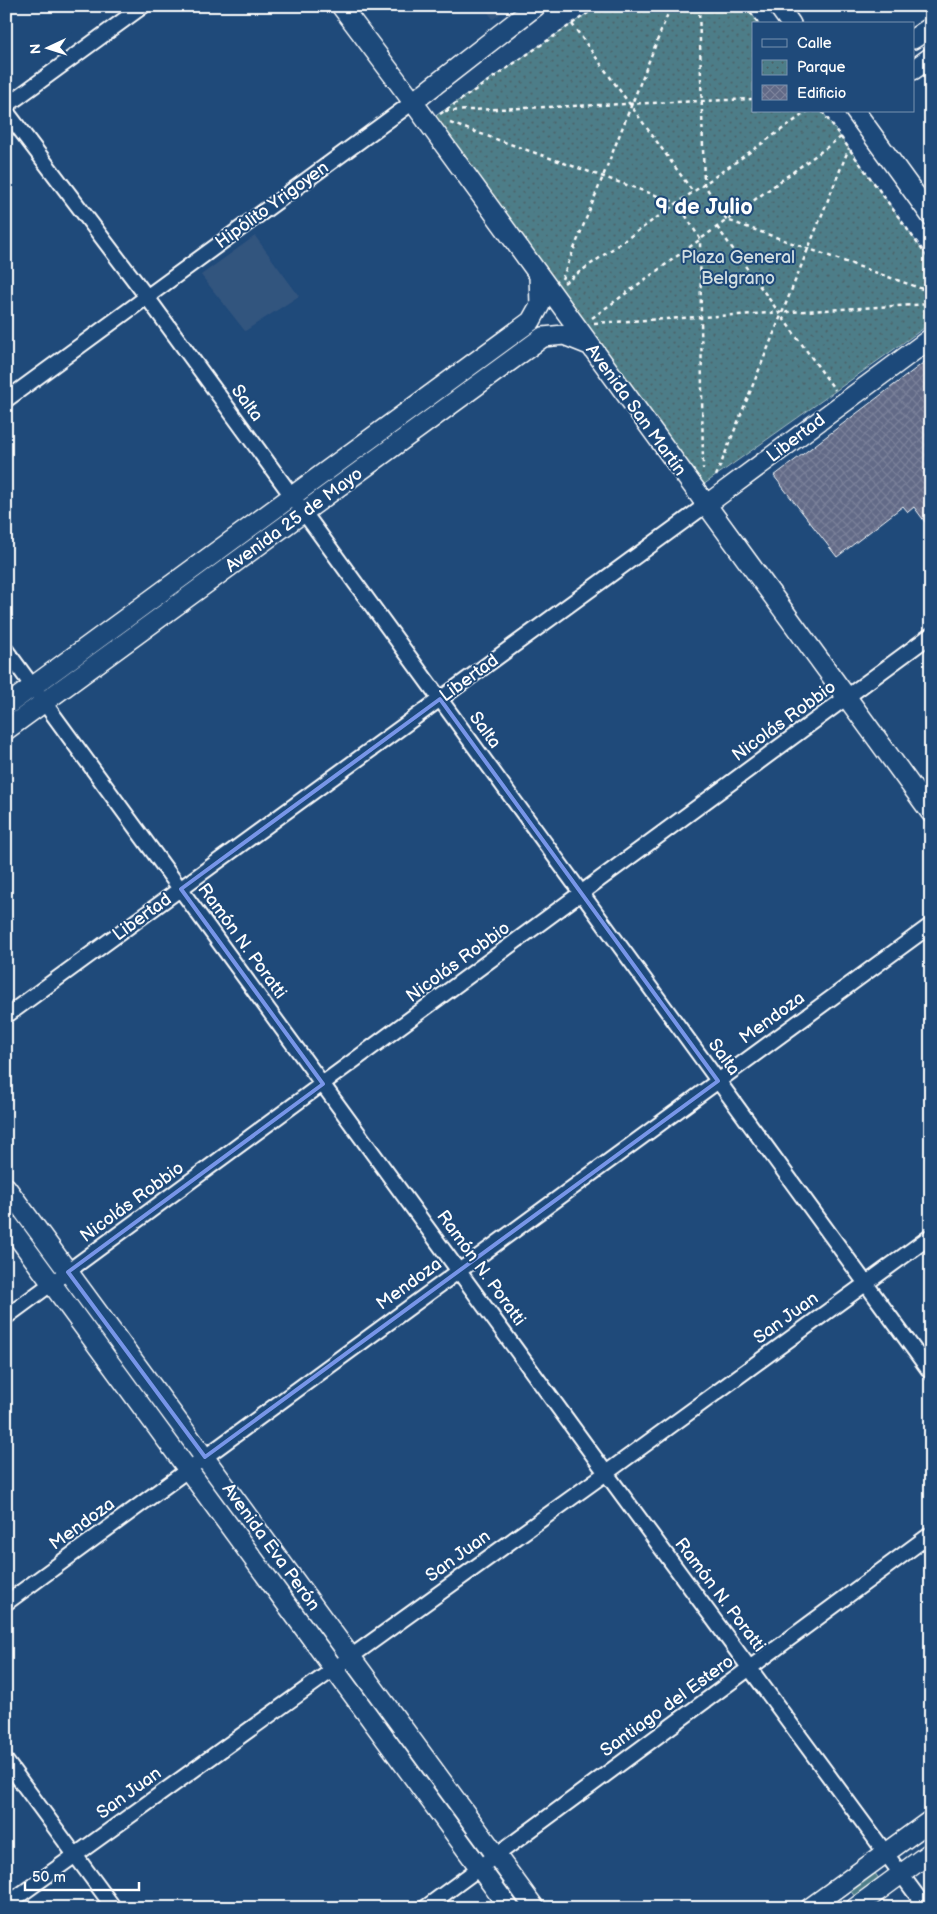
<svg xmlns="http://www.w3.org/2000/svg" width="937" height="1914" font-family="'Balsamiq Sans',sans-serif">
	<defs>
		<pattern id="park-dots" width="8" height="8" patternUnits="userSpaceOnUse" patternTransform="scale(1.25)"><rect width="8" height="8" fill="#4d7d88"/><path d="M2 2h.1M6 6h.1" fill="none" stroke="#4c646a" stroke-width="1.8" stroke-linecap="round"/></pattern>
		<pattern id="building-cross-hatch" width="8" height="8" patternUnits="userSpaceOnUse" patternTransform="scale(1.25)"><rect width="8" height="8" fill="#626a87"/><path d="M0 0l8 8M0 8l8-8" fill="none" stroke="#7a8099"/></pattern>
	</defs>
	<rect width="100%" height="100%" fill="#1f4a7a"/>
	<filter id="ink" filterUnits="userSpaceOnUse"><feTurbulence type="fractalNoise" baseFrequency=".02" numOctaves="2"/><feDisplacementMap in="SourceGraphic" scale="10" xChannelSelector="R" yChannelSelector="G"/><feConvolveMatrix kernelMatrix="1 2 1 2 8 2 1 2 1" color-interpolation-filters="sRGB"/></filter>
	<g filter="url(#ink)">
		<path fill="#33547e" d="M483 6H511L493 19Z
			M255 236 299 296 245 331 201 275Z"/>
		<path fill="#4d7d88" stroke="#a6bec4" d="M531 328 534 332 316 493 313 490Z
			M278 515 281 519 62 680 59 677Z
			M77 1293 191 1451 186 1455 71 1298Z
			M219 1489 334 1647 328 1651 213 1493Z
			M358 1678 473 1836 468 1840 353 1682Z
			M875 1873 879 1879 855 1897 850 1890Z"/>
		<path fill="url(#park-dots)" stroke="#a6bec4" d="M598 6H746L759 24H753V111H822L931 262V323L703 485 434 117Z"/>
		<path fill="url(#building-cross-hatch)" stroke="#fff" d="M931 357V530L914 507 908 512 903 506 837 557 774 476Z"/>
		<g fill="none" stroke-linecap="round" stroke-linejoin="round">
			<g stroke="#fff" stroke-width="18">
				<path id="street" d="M6 106 143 6
					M6 111 147 297 931 1373
					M6 400 413 102
					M6 650 606 1473 926 1908
					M6 1016 706 505
					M6 1317 931 635
					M6 1603 931 925
					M6 1761 114 1908
					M6 1905 606 1473 931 1236
					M425 1908 931 1534"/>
			</g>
			<g stroke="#fff" stroke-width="22">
				<path id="secondary" d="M341 6 413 102 931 813
					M778 6 791 24
					M913 39 931 27
					M913 70 931 57
					M413 102 536 6
					M855 111 931 216
					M706 505 931 338
					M6 706 531 321 540 305 539 276
					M6 730 543 337 564 335 589 345
					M6 1187 535 1908
					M6 1221 509 1908
					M810 1908 931 1820
					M855 1908 931 1852"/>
			</g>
			<path stroke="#fff" stroke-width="2.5" stroke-dasharray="4 4" stroke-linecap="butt" d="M699 6 704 184 727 220 931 292
				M746 6 759 24
				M572 24 693 192
				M445 111 753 99
				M822 111 931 262
				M440 114 598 6
				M450 123 678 203 700 239 703 469
				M717 227 835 390
				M562 279 671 6
				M564 283 808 111
				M592 318 841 137
				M594 323 931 304
				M716 476 849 148"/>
			<use href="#street" stroke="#1f4a7a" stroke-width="14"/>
			<use href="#secondary" stroke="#1f4a7a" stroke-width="19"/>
		</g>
	</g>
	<path fill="none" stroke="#7795e8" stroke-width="4" stroke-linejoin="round" d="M440 699 718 1081 205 1457 68 1272 323 1084 181 889Z"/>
	<g text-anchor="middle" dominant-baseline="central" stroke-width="4" stroke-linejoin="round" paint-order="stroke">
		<g font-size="18" fill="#fff" stroke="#1f4a7a">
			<text transform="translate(272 205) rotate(-36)">Hipólito Yrigoyen</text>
			<text transform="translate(247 403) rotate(54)">Salta</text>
			<text transform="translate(636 410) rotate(54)">Avenida San Martín</text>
			<text transform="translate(796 438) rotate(-37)">Libertad</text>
			<text transform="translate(294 520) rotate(-36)">Avenida 25 de Mayo</text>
			<text transform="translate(469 678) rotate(-36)">Libertad</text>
			<text transform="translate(784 721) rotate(-36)">Nicolás Robbio</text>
			<text transform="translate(485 730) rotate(54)">Salta</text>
			<text transform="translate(142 917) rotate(-36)">Libertad</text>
			<text transform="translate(242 941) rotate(54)">Ramón N. Poratti</text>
			<text transform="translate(458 962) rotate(-36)">Nicolás Robbio</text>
			<text transform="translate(772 1018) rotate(-36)">Mendoza</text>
			<text transform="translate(724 1057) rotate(54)">Salta</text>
			<text transform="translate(132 1202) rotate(-36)">Nicolás Robbio</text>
			<text transform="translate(481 1268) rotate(54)">Ramón N. Poratti</text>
			<text transform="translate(409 1284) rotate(-36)">Mendoza</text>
			<text transform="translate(786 1318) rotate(-36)">San Juan</text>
			<text transform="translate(82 1524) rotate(-36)">Mendoza</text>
			<text transform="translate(271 1547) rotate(54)">Avenida Eva Perón</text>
			<text transform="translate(458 1556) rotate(-36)">San Juan</text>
			<text transform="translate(720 1595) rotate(53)">Ramón N. Poratti</text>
			<text transform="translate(667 1706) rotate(-36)">Santiago del Estero</text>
			<text transform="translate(129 1793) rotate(-36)">San Juan</text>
		</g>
		<g font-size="18" fill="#d2dee1" stroke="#1f4a7a">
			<text x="738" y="257">Plaza General<tspan x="738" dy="21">Belgrano</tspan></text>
		</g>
		<g font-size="22" font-weight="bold" fill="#fff" stroke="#1f4a7a">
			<text x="704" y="207">9 de Julio</text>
		</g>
	</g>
	<rect width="937" height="1914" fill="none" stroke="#1f4a7a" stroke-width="25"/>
	<rect x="12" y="12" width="912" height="1889" fill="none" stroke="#fff" stroke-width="2" filter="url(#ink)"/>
	<rect x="752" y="22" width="162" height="90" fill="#1f4a7a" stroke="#7992af"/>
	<rect x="762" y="39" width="25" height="8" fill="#1f4a7a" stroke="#7992af"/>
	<text x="797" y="48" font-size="15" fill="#ffffff">Calle</text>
	<rect x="762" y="60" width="25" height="15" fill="url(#park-dots)" stroke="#7992af"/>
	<text x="797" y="72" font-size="15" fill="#ffffff">Parque</text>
	<rect x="762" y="85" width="25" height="15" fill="url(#building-cross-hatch)" stroke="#7992af"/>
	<text x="797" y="98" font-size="15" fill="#ffffff">Edificio</text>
	<g transform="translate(48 48) rotate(266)" stroke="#1f4a7a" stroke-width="4" paint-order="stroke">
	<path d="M0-4L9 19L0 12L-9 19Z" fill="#ffffff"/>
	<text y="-8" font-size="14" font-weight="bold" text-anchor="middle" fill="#ffffff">N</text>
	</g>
	<path d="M25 1882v8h114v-8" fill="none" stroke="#ffffff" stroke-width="2.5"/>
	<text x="32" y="1882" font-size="15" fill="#ffffff" stroke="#1f4a7a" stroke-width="4" paint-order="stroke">50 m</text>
</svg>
